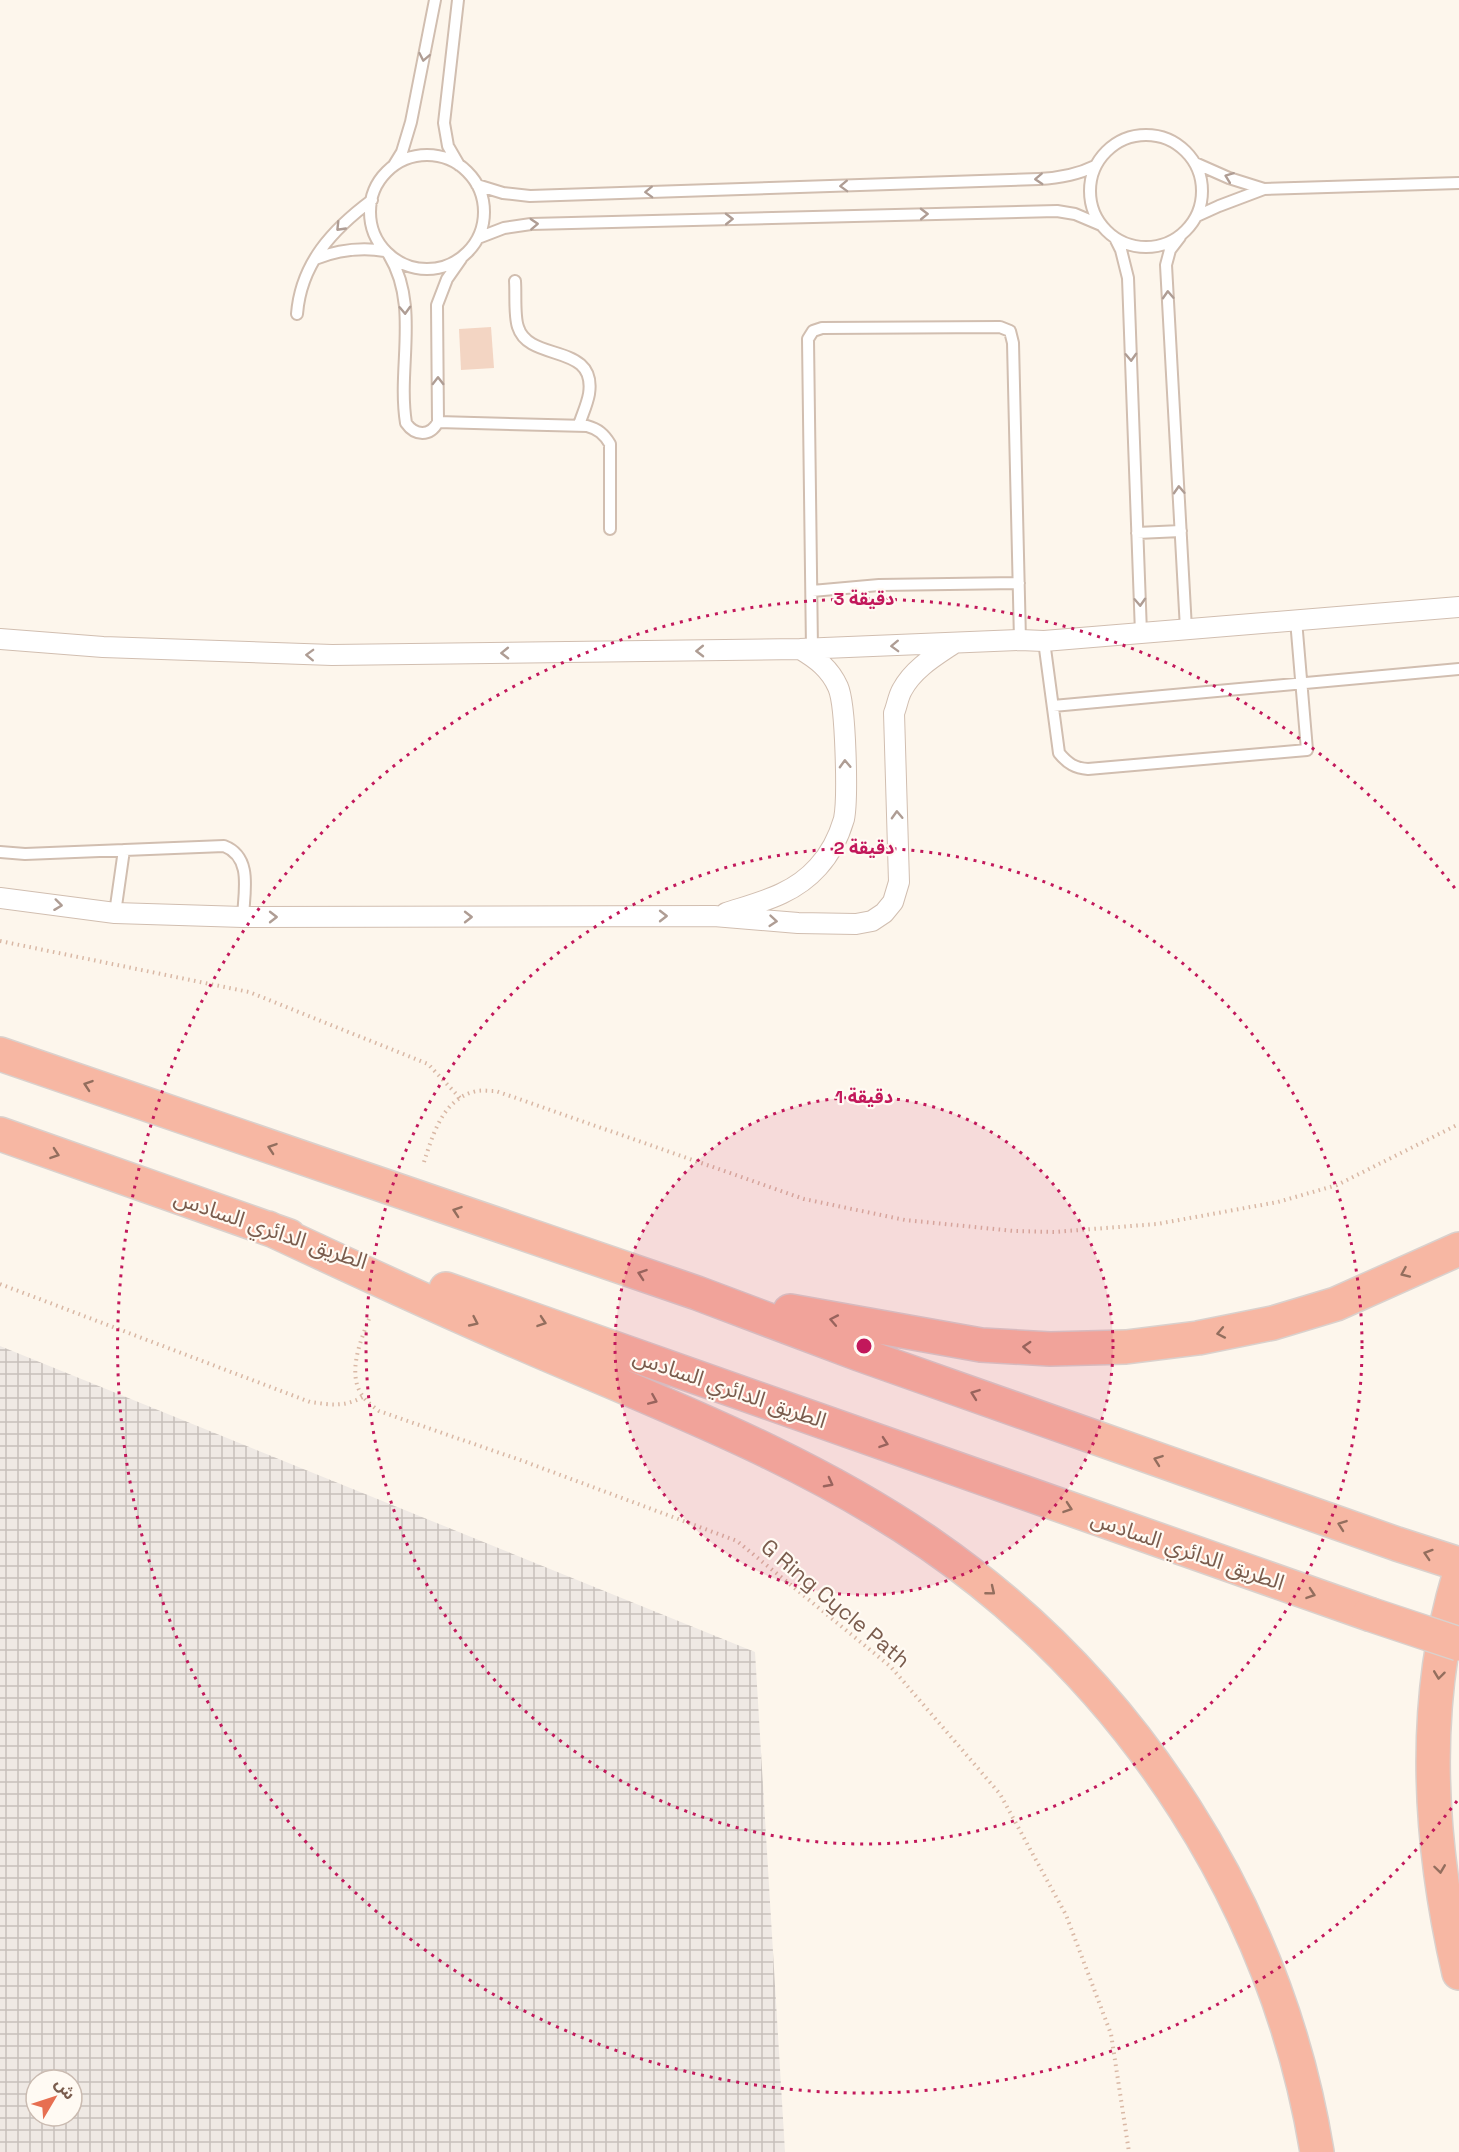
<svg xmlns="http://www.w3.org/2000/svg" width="1459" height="2152" font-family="'Space Grotesk','Noto Sans Arabic',sans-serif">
	<defs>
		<pattern id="industrial-grid" width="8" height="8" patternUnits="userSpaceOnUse" patternTransform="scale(1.5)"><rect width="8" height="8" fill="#efe9e4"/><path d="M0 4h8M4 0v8" fill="none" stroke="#c7c0bb"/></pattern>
	</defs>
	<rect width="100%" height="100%" fill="#fdf6ec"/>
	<path fill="url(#industrial-grid)" fill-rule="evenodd" d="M0 1346 755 1652 785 2152H0ZM36 2080H72V2116H36Z"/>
	<path fill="#f3d5c3" d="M491 327 494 368 461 370 459 329Z"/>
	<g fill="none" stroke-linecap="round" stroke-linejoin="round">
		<g stroke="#d1beb0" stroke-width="14">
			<path id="lane" d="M458 0 444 123 448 146 459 165
				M1090 191a56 56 0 1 1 112 0a56 56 0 1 1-112 0Z
				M370 212a57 57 0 1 1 114 0a57 57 0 1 1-114 0Z
				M1195 163 1229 178 1264 189
				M394 165 402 152 411 122 435 0
				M477 185 503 193 530 196 1039 179C1059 178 1077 175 1095 166
				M1197 216 1219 206 1264 189 1459 183
				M1180 237 1170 250 1166 265 1186 629
				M478 238 504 228 531 224 1057 211 1075 214 1101 225
				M1115 238 1121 250 1128 278 1141 633
				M389 255C420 306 397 367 406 423 415 436 430 437 438 422L437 305 447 279 461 259
				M315 259C338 250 360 247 385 251
				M515 281C516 294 514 316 518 327 529 363 597 342 589 394 587 405 582 415 579 425
				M297 314C301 263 333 229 372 200
				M438 422 587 426C598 429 604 434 610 444V529
				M1137 533 1181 531
				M812 591 879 585 1019 583
				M1044 641 1059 753C1068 764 1075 768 1088 769L1307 750 1296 620
				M812 649 808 339 813 331 822 328 1000 327 1010 331 1013 343 1020 640
				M1053 706 1459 669
				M0 852 25 854 224 846C253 857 244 892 243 917
				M115 913 124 850"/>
		</g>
		<g stroke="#d1beb0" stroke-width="22">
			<path id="street" d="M0 639 103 647 332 655 800 649 1020 640 1044 641 1459 607
				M0 898 115 913 243 917 714 916 798 923 856 924 872 921 884 913 893 902 899 882 894 713C897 706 898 697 902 690 913 669 935 656 953 644
				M726 913C760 902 793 895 818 867 830 854 839 836 844 819 848 799 846 705 838 687 830 669 817 659 800 649"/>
		</g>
		<g stroke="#dad1cd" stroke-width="36">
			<path id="highway" d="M0 1054 697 1293 859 1354 1397 1544 1459 1564
				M0 1134 289 1236
				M268 1228C364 1273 461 1318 558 1359 685 1413 816 1465 930 1544 1134 1685 1277 1907 1317 2152
				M446 1289 1369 1614
				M790 1311 981 1345 1050 1349 1126 1347 1198 1338 1273 1323 1336 1304 1459 1249
				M1459 1576C1420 1706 1429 1843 1459 1973"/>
		</g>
		<path stroke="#d9b8a5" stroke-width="4" stroke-dasharray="1.5 4.5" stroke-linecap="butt" d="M0 941 249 992 428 1064 461 1099
			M424 1162C433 1134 443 1098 477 1091 483 1090 490 1091 496 1091L804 1199 905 1220 1014 1231 1054 1232 1157 1224 1278 1202 1337 1185 1459 1124
			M0 1284 310 1402C332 1405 344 1407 363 1397
			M369 1319C360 1342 346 1376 364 1398 368 1403 374 1407 379 1411L523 1461 737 1541 891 1667 1000 1794 1066 1915 1111 2034 1129 2152"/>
		<use href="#lane" stroke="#fff" stroke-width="10"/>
		<use href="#street" stroke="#fff" stroke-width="20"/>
		<use href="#highway" stroke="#f7b7a3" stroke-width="33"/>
		<g stroke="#dad1cd" stroke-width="36" stroke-linecap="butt">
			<path id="highway-bridge" d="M1369 1614 1459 1644"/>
		</g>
		<use href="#highway-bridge" stroke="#f7b7a3" stroke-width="33"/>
	</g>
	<defs><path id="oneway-chevron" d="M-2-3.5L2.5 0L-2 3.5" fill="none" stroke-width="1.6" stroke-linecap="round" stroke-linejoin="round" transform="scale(1.5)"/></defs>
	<g stroke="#af9d94">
		<use href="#oneway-chevron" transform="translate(424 57) rotate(101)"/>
		<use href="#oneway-chevron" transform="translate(1229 177) rotate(-159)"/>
		<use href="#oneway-chevron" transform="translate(1039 179) rotate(177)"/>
		<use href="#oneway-chevron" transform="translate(844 186) rotate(178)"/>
		<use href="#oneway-chevron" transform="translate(649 192) rotate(178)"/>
		<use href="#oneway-chevron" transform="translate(924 214) rotate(-1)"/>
		<use href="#oneway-chevron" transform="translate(729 219) rotate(-1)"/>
		<use href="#oneway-chevron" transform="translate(534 224) rotate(-3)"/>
		<use href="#oneway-chevron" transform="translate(340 227) rotate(134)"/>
		<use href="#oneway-chevron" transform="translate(1168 295) rotate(-93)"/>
		<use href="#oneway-chevron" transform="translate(405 310) rotate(88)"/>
		<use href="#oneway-chevron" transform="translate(1131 357) rotate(88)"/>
		<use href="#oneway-chevron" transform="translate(438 381) rotate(-90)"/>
		<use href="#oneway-chevron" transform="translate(1179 490) rotate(-93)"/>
		<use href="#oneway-chevron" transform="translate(1140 602) rotate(87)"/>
		<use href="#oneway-chevron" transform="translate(895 646) rotate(178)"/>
		<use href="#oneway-chevron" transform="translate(700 651) rotate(179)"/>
		<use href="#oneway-chevron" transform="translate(505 653) rotate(179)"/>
		<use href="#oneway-chevron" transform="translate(310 655) rotate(-178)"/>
		<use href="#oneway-chevron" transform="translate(845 764) rotate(-92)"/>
		<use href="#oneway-chevron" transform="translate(897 815) rotate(-92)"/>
		<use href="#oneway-chevron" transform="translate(58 905) rotate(7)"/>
		<use href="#oneway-chevron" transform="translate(663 916)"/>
		<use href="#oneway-chevron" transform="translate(273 917)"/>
		<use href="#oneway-chevron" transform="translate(468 917)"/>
		<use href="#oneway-chevron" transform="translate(773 921) rotate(5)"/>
	</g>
	<g stroke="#936e5e">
		<use href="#oneway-chevron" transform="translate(88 1085) rotate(-161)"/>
		<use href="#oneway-chevron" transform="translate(272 1148) rotate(-161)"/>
		<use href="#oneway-chevron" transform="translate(55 1154) rotate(19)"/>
		<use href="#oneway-chevron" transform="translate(457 1211) rotate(-161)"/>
		<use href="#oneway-chevron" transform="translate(1405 1273) rotate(156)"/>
		<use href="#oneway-chevron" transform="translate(642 1274) rotate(-161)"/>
		<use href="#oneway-chevron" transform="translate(834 1320) rotate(-169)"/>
		<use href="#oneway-chevron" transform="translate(474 1322) rotate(25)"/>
		<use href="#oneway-chevron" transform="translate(542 1322) rotate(19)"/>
		<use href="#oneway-chevron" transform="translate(1221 1333) rotate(169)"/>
		<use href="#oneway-chevron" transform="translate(1027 1347) rotate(-177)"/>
		<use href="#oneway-chevron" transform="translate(975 1394) rotate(-160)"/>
		<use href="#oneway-chevron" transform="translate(653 1400) rotate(23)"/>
		<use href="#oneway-chevron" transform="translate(884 1443) rotate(19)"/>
		<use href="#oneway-chevron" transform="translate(1158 1460) rotate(-160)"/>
		<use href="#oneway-chevron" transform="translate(829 1483) rotate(28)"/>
		<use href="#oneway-chevron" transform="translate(1068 1508) rotate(19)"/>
		<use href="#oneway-chevron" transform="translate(1342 1525) rotate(-160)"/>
		<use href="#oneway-chevron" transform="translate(1428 1554) rotate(-162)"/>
		<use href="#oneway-chevron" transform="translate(991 1591) rotate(39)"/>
		<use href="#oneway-chevron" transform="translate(1311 1594) rotate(19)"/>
		<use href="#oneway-chevron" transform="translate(1439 1675) rotate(97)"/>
		<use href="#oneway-chevron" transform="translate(1440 1869) rotate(82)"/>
	</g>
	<circle cx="864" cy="1346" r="249" fill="#c2185b" fill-opacity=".12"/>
	<g fill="none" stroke="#c2185b" stroke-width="3" stroke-dasharray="3 6">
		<circle cx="864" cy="1346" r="249"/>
		<circle cx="864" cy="1346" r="498"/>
		<path d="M1457 1801A747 747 0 1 1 1457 891"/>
	</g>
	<g text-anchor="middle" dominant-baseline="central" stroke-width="4.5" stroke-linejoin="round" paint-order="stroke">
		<g font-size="22" fill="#7a5c4d" stroke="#fffaf3">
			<text transform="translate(271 1229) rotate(19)">الطريق الدائري السادس</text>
			<text transform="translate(730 1388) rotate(19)">الطريق الدائري السادس</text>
			<text transform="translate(1188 1550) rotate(19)">الطريق الدائري السادس</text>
			<text transform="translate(836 1603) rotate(40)">G Ring Cycle Path</text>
		</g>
	</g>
	<circle cx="864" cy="1346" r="9" fill="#c2185b" stroke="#fffaf3" stroke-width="3"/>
	<g font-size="18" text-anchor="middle" font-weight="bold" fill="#c2185b" stroke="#fffaf3" stroke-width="4.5" stroke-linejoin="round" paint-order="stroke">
		<text x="864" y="605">3 دقيقة</text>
		<text x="864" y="854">2 دقيقة</text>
		<text x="864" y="1103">1 دقيقة</text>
	</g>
	<g transform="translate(54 2098) rotate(51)"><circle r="28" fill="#fffaf3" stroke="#cabbb1" stroke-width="1.5"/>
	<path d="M0-4.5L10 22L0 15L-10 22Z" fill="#e76f51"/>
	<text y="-9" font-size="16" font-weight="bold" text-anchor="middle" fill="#7a5c4d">ش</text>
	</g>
</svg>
